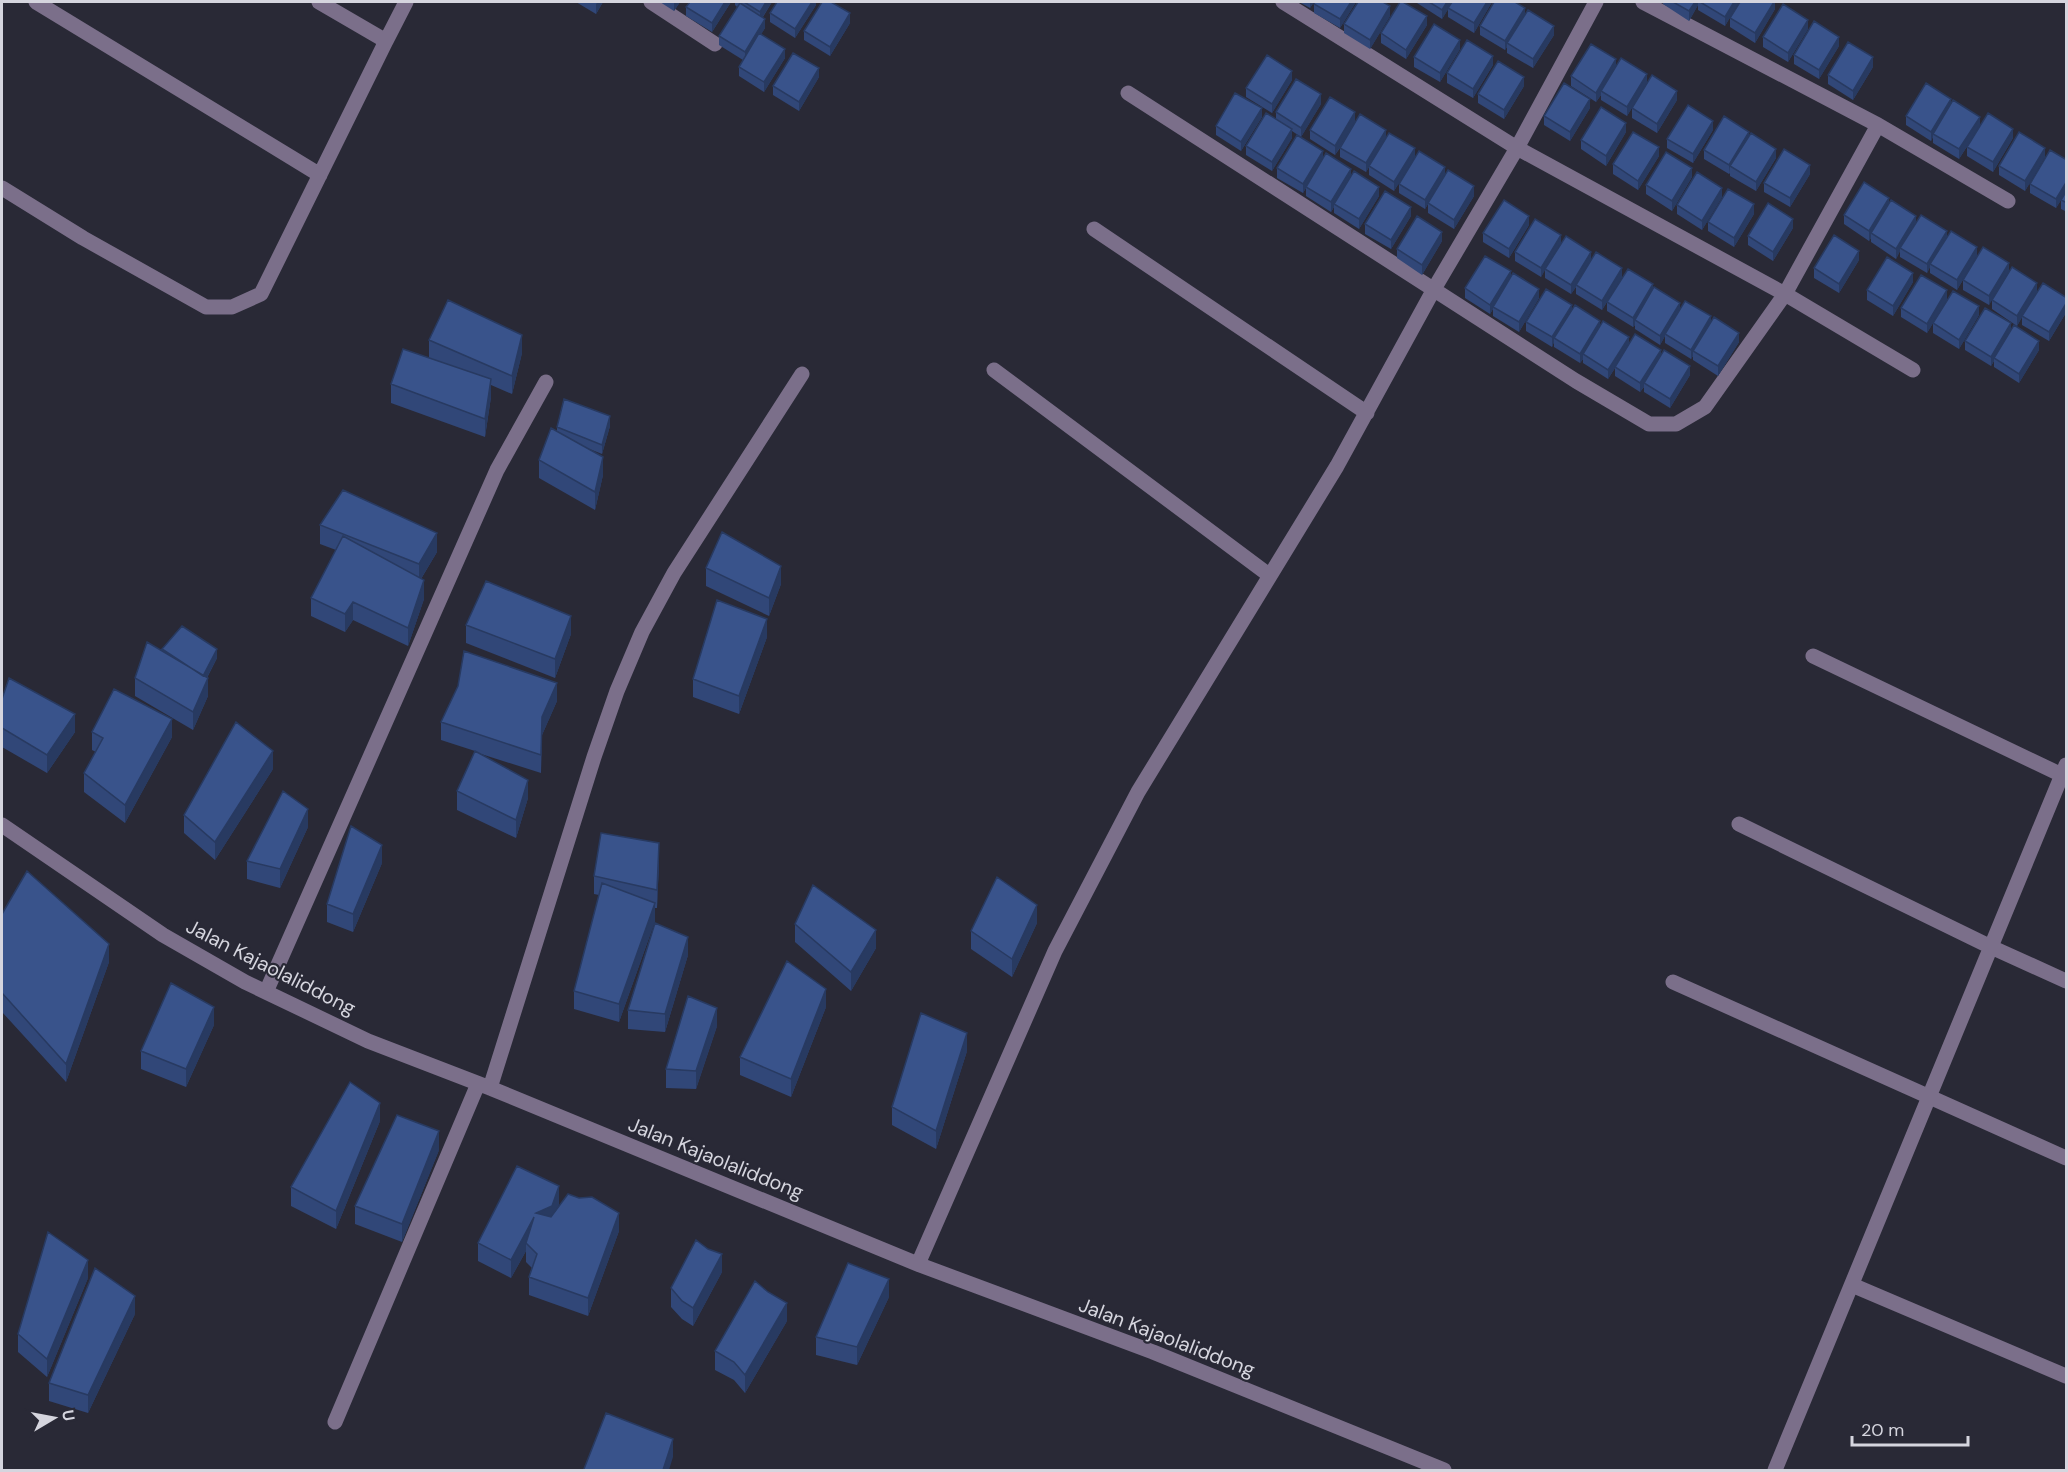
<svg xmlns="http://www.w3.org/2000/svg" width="2068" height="1472" font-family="'DM Sans',sans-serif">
	<rect width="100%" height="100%" fill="#292936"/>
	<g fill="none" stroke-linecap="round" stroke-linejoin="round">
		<path stroke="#7b6f8a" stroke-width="15" d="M36 2 320 175
			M319 2 386 41 406 2
			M651 2 715 44
			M1283 2 1517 148 1785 294 1913 370
			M1643 2 1878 125 2008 201
			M1128 93 1576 381 1649 424H1676L1705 407 1785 294 1878 125
			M2 188 83 238 206 307H232L261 294 386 41
			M1094 229 1367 413
			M994 370 1269 575
			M1813 656 2066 777
			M1739 824 1991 947 2066 981
			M2 825 163 935 245 982 368 1041 490 1088 920 1265 1153 1352 1444 1470
			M1673 982 2066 1158
			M266 992 497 470 546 382
			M490 1088 594 757 617 691 642 632 674 573 802 374
			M918 1264 1055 951 1138 792 1337 466 1434 289 1517 148 1596 2
			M1852 1285 2066 1376
			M335 1422 478 1084
			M1775 1470 2066 765"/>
	</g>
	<path fill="#314778" d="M576 2H603L596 14Z
		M660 2H680L674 11Z
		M731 2 712 32 686 16V7Z
		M735 2H772L763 17 765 28 761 34 785 58 764 92 739 76V67L743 60 719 45V36L737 7 735 5Z
		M816 2V5L795 38 770 22V13Z
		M1299 2H1314L1310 8Z
		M1315 2H1356L1340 28 1314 13V4Z
		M1417 2H1492L1474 33 1448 17V9L1442 19 1417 3Z
		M1663 2H1739L1725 26 1698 10V5L1689 21 1663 4Z
		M1775 2V9L1755 43 1730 27V18Z
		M1525 15 1554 35 1533 68 1507 53V47L1505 50 1480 35V26Z
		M1390 16 1370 49 1344 33V24Z
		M850 23 830 56 804 40V31Z
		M1427 25 1406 59 1381 43V33Z
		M1808 29 1788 62 1763 47V37Z
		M1839 46 1819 79 1794 64V55Z
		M1460 49 1440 82 1414 67V57Z
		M1493 65 1473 98 1447 83V73Z
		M1616 66 1647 83 1627 116 1601 100V95L1596 102 1571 86V76Z
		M1873 67 1853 100 1828 84V75Z
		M819 77 799 111 773 95V86Z
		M1292 80 1272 113 1246 97V88Z
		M1524 86 1504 119 1478 103V94Z
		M1677 100 1657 133 1632 118V108Z
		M1321 104 1301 137 1292 131V138L1272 171 1246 155V146L1276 118V112Z
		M1951 104 1980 126 1959 159 1933 143V137L1931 141 1906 125V116Z
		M1590 108 1570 141 1544 125V116Z
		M1262 117 1241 151 1216 135V126Z
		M1355 122 1386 137 1415 157 1394 191 1369 175V167L1366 172 1340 157V148L1335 155 1310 139V130Z
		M1713 130 1693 163 1667 148V139Z
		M1626 132 1606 166 1581 149V140Z
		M2013 138 1993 172 1967 156V147Z
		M1704 150 1776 158 1756 191 1730 176V173L1729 174 1704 159Z
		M1659 156 1638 190 1613 174V164Z
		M1323 157 1379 196 1359 229 1334 213V207L1331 212 1306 196V188L1303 193 1277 178V168Z
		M2045 157 2025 191 1999 175V166Z
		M1810 174 1790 207 1764 192V183Z
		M1445 175 1474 196 1454 229 1428 213V203L1432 197 1425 209 1399 193V184Z
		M1692 177 1672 211 1646 194V185Z
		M2030 184 2067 190V212L2061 209V200L2056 208 2030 193Z
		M1722 197 1702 230 1677 214V205Z
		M1889 203 1916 223 1947 239 1977 256 1957 290 1930 273V267L1927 273 1900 257V251L1896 259 1871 242V238L1869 241 1844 224V215Z
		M1754 214 1734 247 1708 231V222Z
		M1411 216 1391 249 1365 234V224Z
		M1529 225 1509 258 1483 242V233Z
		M1793 228 1773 261 1748 245V236Z
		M1442 241 1422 275 1397 258V249Z
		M1561 244 1548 264 1591 260 1622 277 1609 299 1653 289 1680 310 1711 322 1739 342 1718 376 1693 360V356L1691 359 1665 343V336L1660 345 1635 329V325L1633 327 1607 311V302L1602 310 1576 294V287L1571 294 1545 278V269L1541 277 1515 261V252Z
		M1859 260 1839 293 1814 278V268Z
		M2009 263 1989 305 1963 290V280Z
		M1511 277 1539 298 1519 332 1493 316V309L1490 314 1465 298V288Z
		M1913 282 1893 316 1867 300V290Z
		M2037 292 2067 298V311L2049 341 2022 325V317L2017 326 1992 309V300Z
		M1947 300 1927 333 1901 317V308Z
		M1572 310 1600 325 1629 344 1661 355 1690 375 1670 408 1644 392V387L1640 392 1615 376V368L1608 379 1583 363V359L1580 363 1554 347V342L1552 347 1526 331V322Z
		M1979 315 1959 349 1933 333V323Z
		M2011 329 2039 350 2019 383 1994 367V361L1991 366 1965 350V341Z
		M429 340 522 353 512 394 491 385V397L485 437 391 403V384L429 358Z
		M610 426 602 454 587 448 603 475 595 510 539 478V460L557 432V427Z
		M320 525 437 552 421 579 424 599 408 646 353 620 345 632 311 616V598L336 550 320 544Z
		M706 568 781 584 769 616 706 586Z
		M466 625 571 634 555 678 466 643Z
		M767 637 739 714 693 697V679Z
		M162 649 217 658 207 678 208 696 193 730 135 696V678L162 651Z
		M2 699 75 732 47 773 2 747Z
		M557 701 542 735 541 773 478 753 528 798 516 838 457 810V791L475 751 441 740V722Z
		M92 732 172 737 125 823 84 792V773L96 752 92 750Z
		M273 769 215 860 184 833V815Z
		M308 827 280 888 247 879V861Z
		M659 862 657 908H655V921L619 1022 574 1009V991L599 895 594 894V876Z
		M382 863 353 932 327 922V904Z
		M2 914 109 962 66 1082 2 1012Z
		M1037 923 1012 977 971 949V931Z
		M795 924 876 948 851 991 795 942Z
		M688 955 665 1032 628 1029V1010Z
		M826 1007 791 1097 740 1075V1057Z
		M214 1025 186 1087 141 1069V1051Z
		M717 1026 696 1089 666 1088V1069Z
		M967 1051 936 1149 892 1125V1107Z
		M380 1121 336 1229 291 1206V1187Z
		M439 1150 402 1242 355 1224V1206Z
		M559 1204 557 1209 619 1231 588 1316 529 1295V1277L532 1268 526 1262V1251L511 1278 478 1261V1243Z
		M722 1272 693 1326 682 1319 671 1307V1288Z
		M88 1278 47 1377 18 1352V1334Z
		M889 1297 857 1365 816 1355V1337Z
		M135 1314 88 1413 49 1401V1383Z
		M787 1321 745 1393 734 1380 715 1370V1351Z"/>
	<path fill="#283a61" d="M598 2H603L596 14V4Z
		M674 2H680L674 11Z
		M725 2H731L712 32V23Z
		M766 2H772L760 21V12Z
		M812 2H816V5L795 38V29Z
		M1310 2H1314L1310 8Z
		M1351 2H1356L1340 28V19Z
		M1447 2H1453L1442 19V10Z
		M1487 2H1492L1474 33V23Z
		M1695 2H1698V5L1689 21V11Z
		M1734 2H1739L1725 26V17Z
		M1774 2H1775V9L1755 43V33Z
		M1390 6V16L1370 49V40Z
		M1525 8V17L1507 43V47L1505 50V41Z
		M850 13V23L830 56V47Z
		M1427 16V25L1406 59V50Z
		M765 19V28L745 61V52Z
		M1808 20V29L1788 62V53Z
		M1554 26V35L1533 68V59Z
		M1839 37V46L1819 79V70Z
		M1460 40V49L1440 82V73Z
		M785 49V58L764 92V82Z
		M1493 56V65L1473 98V89Z
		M1873 57V67L1853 100V91Z
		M1616 59V68L1601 91V95L1596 102V93Z
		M819 68V77L799 111V102Z
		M1292 71V80L1272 113V104Z
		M1647 74V83L1627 116V107Z
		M1524 77V86L1504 119V110Z
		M1677 91V100L1657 133V124Z
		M1321 94V104L1301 137V128Z
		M1590 99V108L1570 141V132Z
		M1951 99V108L1933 134V137L1931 141V132Z
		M1262 108V117L1241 151V142Z
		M1355 112V122L1335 155V146Z
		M1980 117V126L1959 159V149Z
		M1713 121V130L1693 163V154Z
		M1626 123V132L1606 166V156Z
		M1292 129V138L1272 171V162Z
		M2013 129V138L1993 172V162Z
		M1386 130V140L1366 172V163Z
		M1749 132V141L1730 166 1729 174V165Z
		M1659 147V156L1638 190V181Z
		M1415 148V157L1394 191V182Z
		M2045 148V157L2025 191V181Z
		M1776 149V158L1756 191V182Z
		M1323 151V160L1303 193V184Z
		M1810 165V174L1790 207V198Z
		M1445 167V176L1425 209V200Z
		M1692 168V177L1672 211V201Z
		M1351 169V178L1334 204V207L1331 212V202Z
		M2067 181V190L2056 208V199Z
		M1474 186V196L1454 229V220Z
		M1379 187V196L1359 229V219Z
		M1722 188V197L1702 230V221Z
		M1889 198V207L1871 233V238L1869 241V231Z
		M1754 204V214L1734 247V238Z
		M1411 207V216L1391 249V240Z
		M1529 216V225L1509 258V249Z
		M1916 216V225L1900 248V251L1896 259V249Z
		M1793 219V228L1773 261V252Z
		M1947 231V240L1930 264V267L1927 273V264Z
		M1442 232V241L1422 275V265Z
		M1561 235V244L1541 277V268Z
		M1977 247V256L1957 290V280Z
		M1859 251V260L1839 293V284Z
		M1591 252V261L1576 285V287L1571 294V285Z
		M2009 263V273L1989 305V296Z
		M1622 268V277L1602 310V301Z
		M1511 271V280L1493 307V309L1490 314V305Z
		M1913 273V282L1893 316V306Z
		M2037 283V292L2017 326V316Z
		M1653 284V294L1635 320V325L1633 327V318Z
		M1539 289V298L1519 332V322Z
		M1947 290V300L1927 333V324Z
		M2067 302V311L2049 341V332Z
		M1680 303V312L1665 334V336L1660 345V336Z
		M1572 305V314L1554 338V342L1552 347V337Z
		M1979 306V315L1959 349V340Z
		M1711 316V326L1693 351V356L1691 359V350Z
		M1600 321V330L1583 354V359L1580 363V354Z
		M2011 323V333L1994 358V361L1991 366V357Z
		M1739 333V342L1718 376V366Z
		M522 335V353L512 394V376Z
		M1629 337V346L1608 379V370Z
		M2039 341V350L2019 383V374Z
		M1661 350V359L1644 383V387L1640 392V383Z
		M1690 366V375L1670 408V399Z
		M491 379V397L485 437V419Z
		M610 416V426L602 454V445Z
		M603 457V475L595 510V492Z
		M437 533V552L419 582V564Z
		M781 566V584L769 616V598Z
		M424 580V599L408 646V628Z
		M353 602V620L345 632V614Z
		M571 616V634L555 678V659Z
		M767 619V637L739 714V696Z
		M217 649V658L203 685V676Z
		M208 678V696L193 730V712Z
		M557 683V701L542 735 541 773 542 717Z
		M75 714V732L47 773V755Z
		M172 719V737L125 823V805Z
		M273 751V769L215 860V842Z
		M528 780V798L516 838V820Z
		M308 809V827L280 888V869Z
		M659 843V862L657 908V890Z
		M382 845V863L353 932V914Z
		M655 903V921L619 1022V1004Z
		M1037 905V923L1012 977V959Z
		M876 930V948L851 991V972Z
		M688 937V955L665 1032V1014Z
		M109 944V962L66 1082V1064Z
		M826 989V1007L791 1097V1079Z
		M214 1007V1025L186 1087V1069Z
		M717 1008V1026L696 1089V1071Z
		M967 1033V1051L936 1149V1131Z
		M380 1103V1121L336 1229V1211Z
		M439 1131V1150L402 1242V1224Z
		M559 1186V1204L552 1224 536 1213Z
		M619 1213V1231L588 1316V1298Z
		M534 1217 526 1243V1251L511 1278V1260Z
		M722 1254V1272L693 1326V1308Z
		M88 1260V1278L47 1377V1359Z
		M889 1279V1297L857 1365V1347Z
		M135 1296V1314L88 1413V1395Z
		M787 1303V1321L745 1393V1375Z
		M673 1439V1457L669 1470H663Z"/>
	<path fill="#39538b" stroke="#283a61" stroke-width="1.5" d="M690 2H725L712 23 686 7Z
		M744 2H766L760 12Z
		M777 2H812L795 29 770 13Z
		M822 2H831L850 13 830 47 804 31Z
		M1315 2H1351L1340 19 1314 4Z
		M1358 2H1383L1390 6 1370 40 1344 24Z
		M1400 2H1403L1427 16 1406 50 1381 33Z
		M1429 2H1447L1442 10Z
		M1452 2H1487L1474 23 1448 8Z
		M1494 2H1515L1525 8 1505 41 1480 26Z
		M1673 2H1695L1689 11Z
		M1700 2H1734L1725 17Z
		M1740 2H1774L1755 33 1730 18Z
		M740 3 765 19 745 52 719 36Z
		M1783 4 1808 20 1788 53 1763 37Z
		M1528 10 1554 26 1533 59 1507 43Z
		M1814 21 1839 37 1819 70 1794 55Z
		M1434 24 1460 40 1440 73 1414 57Z
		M759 33 785 49 764 82 739 67Z
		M1467 40 1493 56 1473 89 1447 73Z
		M1848 42 1873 57 1853 91 1828 75Z
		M1591 44 1616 59 1596 93 1571 76Z
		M793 53 819 68 799 102 773 86Z
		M1267 55 1292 71 1272 104 1246 88Z
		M1621 58 1647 74 1627 107 1601 91Z
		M1498 61 1524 77 1504 110 1478 94Z
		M1652 75 1677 91 1657 124 1632 108Z
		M1296 79 1321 94 1301 128 1276 112Z
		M1564 83 1590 99 1570 132 1544 116Z
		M1926 83 1951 99 1931 132 1906 116Z
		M1235 93 1262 108 1241 142 1216 126Z
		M1330 97 1355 112 1335 146 1310 130Z
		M1953 100 1980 117 1959 149 1933 134Z
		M1688 105 1713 121 1693 154 1667 139Z
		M1601 107 1626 123 1606 156 1581 140Z
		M1266 113 1292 129 1272 162 1246 146Z
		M1988 113 2013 129 1993 162 1967 147Z
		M1360 114 1386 130 1366 163 1340 148Z
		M1724 116 1749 132 1729 165 1704 150Z
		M1633 132 1659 147 1638 181 1613 164Z
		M2019 132 2045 148 2025 181 1999 166Z
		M1389 133 1415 148 1394 182 1369 166Z
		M1751 133 1776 149 1756 182 1730 166Z
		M1297 135 1323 151 1303 184 1277 168Z
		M1784 149 1810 165 1790 198 1764 183Z
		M2050 150 2067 160V181L2056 199 2030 184Z
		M1419 151 1445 167 1425 200 1399 184Z
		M1666 152 1692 168 1672 201 1646 185Z
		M1326 153 1351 169 1331 202 1306 187Z
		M1448 170 1474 186 1454 220 1428 203Z
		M1354 171 1379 187 1359 219 1334 204Z
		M1697 172 1722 188 1702 221 1677 205Z
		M1864 182 1889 198 1869 231 1844 215Z
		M1728 189 1754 204 1734 238 1708 222Z
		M2067 190V203L2061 200Z
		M1385 191 1411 207 1391 240 1365 224Z
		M1504 200 1529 216 1509 249 1483 233Z
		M1891 200 1916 216 1896 249 1871 233Z
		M1768 203 1793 219 1773 252 1748 236Z
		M1921 215 1947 231 1927 264 1900 248Z
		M1417 216 1442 232 1422 265 1397 249Z
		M1535 219 1561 235 1541 268 1515 252Z
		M1951 231 1977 247 1957 280 1930 264Z
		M1834 235 1859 251 1839 284 1814 268Z
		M1566 236 1591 252 1571 285 1545 269Z
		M1983 247 2009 263 1989 296 1963 280Z
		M1596 252 1622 268 1602 301 1576 285Z
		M1485 256 1511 271 1490 305 1465 288Z
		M1887 257 1913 273 1893 306 1867 290Z
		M2012 267 2037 283 2017 316 1992 300Z
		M1628 269 1653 284 1633 318 1607 302Z
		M1513 273 1539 289 1519 322 1493 307Z
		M1921 275 1947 290 1927 324 1901 308Z
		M2043 283 2067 298V302L2049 332 2022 316Z
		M1654 287 1680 303 1660 336 1635 320Z
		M1546 289 1572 305 1552 337 1526 322Z
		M1953 291 1979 306 1959 340 1933 323Z
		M448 300 522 335 512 376 429 340Z
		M1685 301 1711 316 1691 350 1665 334Z
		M1575 305 1600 321 1580 354 1554 338Z
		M1985 308 2011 323 1991 357 1965 341Z
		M1714 317 1739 333 1718 366 1693 351Z
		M1603 321 1629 337 1608 370 1583 354Z
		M2014 325 2039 341 2019 374 1994 358Z
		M1635 334 1661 350 1640 383 1615 367Z
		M403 349 491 379 485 419 391 384Z
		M1664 350 1690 366 1670 399 1644 383Z
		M564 399 610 416 602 445 557 427Z
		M551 428 603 457 595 492 539 460Z
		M343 490 437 533 419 564 320 525Z
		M722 532 781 566 769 598 706 568Z
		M343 536 424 580 408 628 353 602 345 614 311 598Z
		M486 581 571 616 555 659 466 625Z
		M717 600 767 619 739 696 693 679Z
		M182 626 217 649 203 676 162 649Z
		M147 642 208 678 193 712 135 678Z
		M464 651 557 683 542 717 541 755 441 722 458 686Z
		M9 678 75 714 47 755 2 728V699Z
		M114 689 172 719 125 805 84 773 103 738 92 732Z
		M236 722 273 751 215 842 184 815Z
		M475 751 528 780 516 820 457 791Z
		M283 791 308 809 280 869 247 861Z
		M351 826 382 845 353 914 327 904Z
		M601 833 659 843 657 890 594 876Z
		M27 871 109 944 66 1064 2 993V914Z
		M997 877 1037 905 1012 959 971 931Z
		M602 883 655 903 619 1004 574 991Z
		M813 885 876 930 851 972 795 924Z
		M655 923 688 937 665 1014 628 1010Z
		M787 961 826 989 791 1079 740 1057Z
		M171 983 214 1007 186 1069 141 1051Z
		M688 996 717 1008 696 1071 666 1069Z
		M921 1013 967 1033 936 1131 892 1107Z
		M350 1082 380 1103 336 1211 291 1187Z
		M397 1115 439 1131 402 1224 355 1206Z
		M517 1166 559 1186 552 1206 536 1213 551 1217 568 1194 579 1198 592 1197 619 1213 588 1298 529 1277 537 1254 526 1243 534 1217 511 1260 478 1243Z
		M48 1232 88 1260 47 1359 18 1334Z
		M696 1240 708 1249 722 1254 693 1308 682 1301 671 1288Z
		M848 1263 889 1279 857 1347 816 1337Z
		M95 1268 135 1296 88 1395 49 1383Z
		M755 1281 768 1292 787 1303 745 1375 734 1362 715 1351Z
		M606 1413 673 1439 663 1470H586L584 1469Z"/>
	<g text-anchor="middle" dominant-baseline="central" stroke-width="4.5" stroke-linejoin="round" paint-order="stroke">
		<g font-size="20" fill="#d5d5de" stroke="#292936">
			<text transform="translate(271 967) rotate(27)">Jalan Kajaolaliddong</text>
			<text transform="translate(716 1158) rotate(22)">Jalan Kajaolaliddong</text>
			<text transform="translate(1167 1337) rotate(21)">Jalan Kajaolaliddong</text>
		</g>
	</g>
	<rect width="2068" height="1472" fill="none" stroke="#d5d5de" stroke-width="6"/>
	<g transform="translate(54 1418) rotate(80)" stroke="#292936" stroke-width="4.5" paint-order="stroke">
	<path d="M0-4.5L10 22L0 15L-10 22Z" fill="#d5d5de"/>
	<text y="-9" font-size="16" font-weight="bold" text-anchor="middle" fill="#d5d5de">U</text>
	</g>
	<path d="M1852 1436v9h116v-9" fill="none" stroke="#d5d5de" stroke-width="3"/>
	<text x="1861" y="1436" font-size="18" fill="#d5d5de" stroke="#292936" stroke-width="4.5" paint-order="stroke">20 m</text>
</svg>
